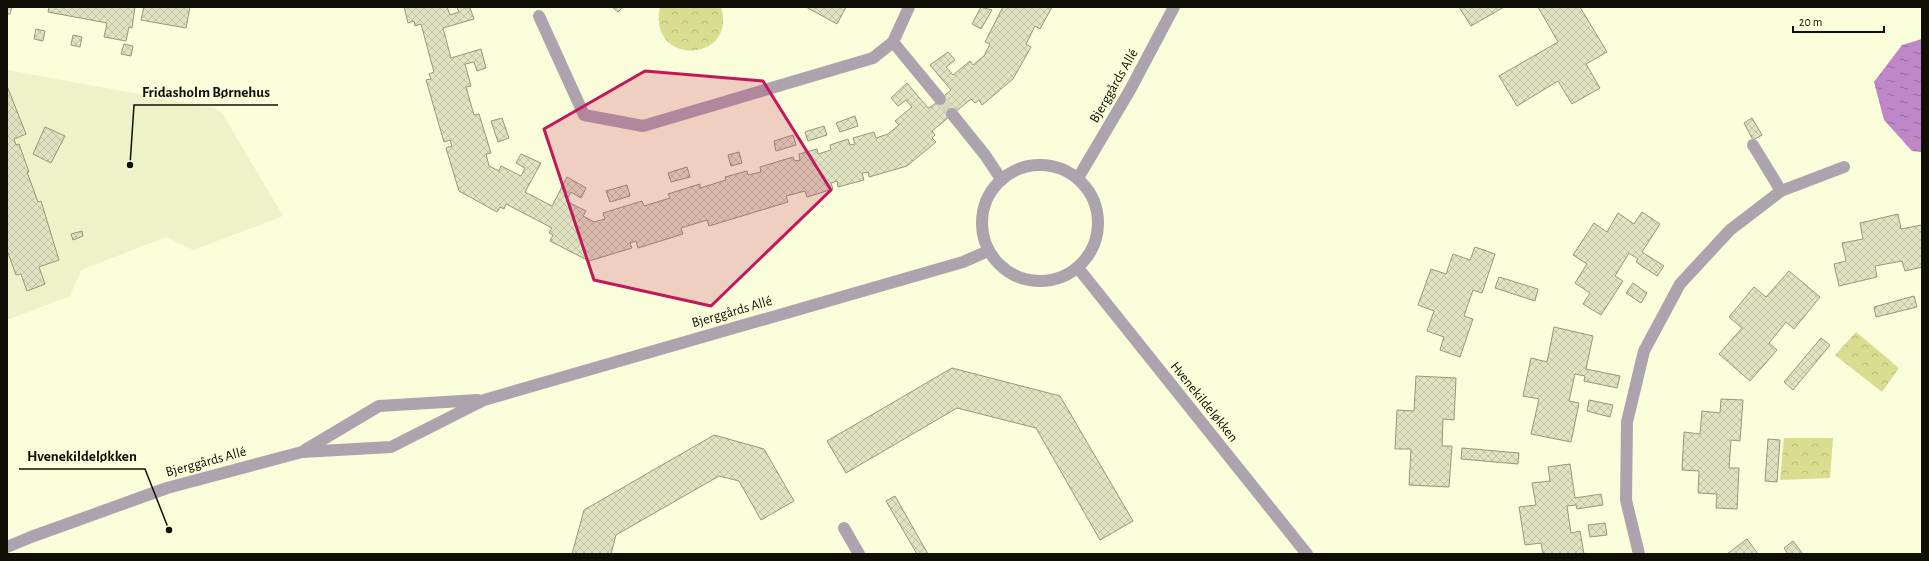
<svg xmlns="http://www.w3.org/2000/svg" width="1929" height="561" font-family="'Alegreya Sans',sans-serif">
	<defs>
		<pattern id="park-crowns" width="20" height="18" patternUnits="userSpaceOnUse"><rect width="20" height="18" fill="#d9dd8f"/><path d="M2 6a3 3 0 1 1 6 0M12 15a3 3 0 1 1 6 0" fill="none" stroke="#b9bc7a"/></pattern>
		<pattern id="water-ripples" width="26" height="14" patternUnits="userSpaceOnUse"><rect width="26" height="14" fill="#be87c7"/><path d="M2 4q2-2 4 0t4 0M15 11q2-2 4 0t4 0" fill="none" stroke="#996da0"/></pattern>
		<pattern id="building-cross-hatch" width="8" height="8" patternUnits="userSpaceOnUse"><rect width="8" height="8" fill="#e0e3c1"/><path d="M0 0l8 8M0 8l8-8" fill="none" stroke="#bfc2a4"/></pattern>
	</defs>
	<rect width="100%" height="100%" fill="#fafdda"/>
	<path fill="#eff2c8" d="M7 70 215 108 222 113 283 216 193 250 166 237 81 270 70 296 7 320Z"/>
	<path fill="url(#park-crowns)" d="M660 7H721C738 63 647 67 660 7Z
		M1856 332 1899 368 1882 392 1835 355Z
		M1784 438H1833L1830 478 1780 480Z"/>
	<path fill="url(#water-ripples)" d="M1922 39V152L1912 151 1884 120 1874 82 1902 45Z"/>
	<path fill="url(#building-cross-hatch)" stroke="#969878" d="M7 7H12L10 14H7Z
		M49 7H135L132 28 129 27 126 41 104 37 107 23 48 12Z
		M144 7H190L186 28 141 20Z
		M404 7H447L450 15 459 12 457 7 470 8 474 19 443 28 451 58 481 49 486 68 477 71 474 62 465 64 471 86 466 87 474 115 479 114 491 153 486 154 489 166 499 171 501 166 521 176 525 168 516 163 521 154 541 163 525 192 552 206 567 177 586 188 581 198 571 192 566 201 586 211 583 216 594 222 605 219 603 213 642 201 644 206 670 198 668 194 700 184V188L726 180 725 177 747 171 748 175 761 172 760 167 793 157 795 161 800 160 799 154 817 149 818 154 831 150 830 145 848 139 850 145 855 144 853 138 874 132 876 138 888 134 899 125 895 121 912 107 906 100 898 106 891 98 907 83 928 108 931 107 951 90 930 65 948 52 955 60 946 67 953 75 970 61 973 65 984 56 990 44 985 42 1003 7H1052L1040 29 1035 26 1026 44 1031 47 1013 79 982 105 979 100 975 103 971 99 932 131 935 135 932 138 936 142 907 166 869 177 868 172 862 173 864 180 838 187 837 181 831 183 833 189 807 197 805 191 786 196 788 202 709 226 707 220 681 228 683 234 638 248 636 241 630 243 632 248 589 261 550 241 553 235 549 233 552 228 506 204 504 209 500 207 497 212 459 191 446 148 452 146 450 140 444 142 426 80 431 79 429 74 434 72 421 24 415 26 414 21 408 23Z
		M612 7H621L622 8 618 12Z
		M806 7H846L837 24Z
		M981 7 992 10 981 29 972 24Z
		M1459 7H1504L1471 26Z
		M1538 7H1580L1607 52 1586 64 1600 88 1572 104 1558 81 1517 106 1499 76 1558 42Z
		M36 29 45 31 43 41 34 39Z
		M73 35 82 37 80 47 71 45Z
		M124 44 133 46 131 56 121 54Z
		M7 86 26 134 14 139 16 145 19 144 29 172H27L38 202 41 201 59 260 39 267 45 284 27 291 21 274 16 275 7 250Z
		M855 116 858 126 840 132 836 123Z
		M502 118 509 138 498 142 491 121Z
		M1752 118 1762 135 1753 140 1744 123Z
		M824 126 827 135 808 141 805 132Z
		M45 127 65 136 51 163 33 154Z
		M793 135 796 145 776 151 774 141Z
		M739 152 742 163 731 166 728 155Z
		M687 167 690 177 671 182 668 173Z
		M627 185 630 196 610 202 606 191Z
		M1642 212 1660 224 1642 252 1664 266 1657 276 1636 262 1638 259 1629 253 1615 276 1623 281 1601 315 1583 304 1590 293 1575 283 1587 264 1573 255 1594 223 1607 232 1618 213 1634 224Z
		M1898 214 1901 229 1922 225V267L1905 271 1902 261 1875 266 1877 277 1839 286 1834 264 1846 261 1842 243 1863 239 1860 223Z
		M82 231 83 236 73 240 71 234Z
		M1475 247 1495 254 1482 293 1473 290 1464 316 1473 319 1460 357 1440 350 1444 337 1427 331 1434 311 1418 305 1431 269 1446 274 1453 254 1470 260Z
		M1789 271 1820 297 1794 329 1786 322 1769 343 1777 350 1750 381 1719 354 1742 328 1729 317 1754 287 1766 297Z
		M1499 277 1538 289 1535 301 1495 288Z
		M1633 283 1647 293 1641 303 1626 293Z
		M1914 296 1917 307 1876 317 1874 307Z
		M1554 327 1593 336 1586 369 1620 376 1617 388 1584 381 1585 376 1575 374 1569 401 1579 403 1571 442 1531 434 1539 399 1523 396 1531 358 1547 362Z
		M1821 338 1830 345 1793 390 1784 382Z
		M952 368 1060 396 1133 521 1100 540 1036 428 957 408 846 473 827 441Z
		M1416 376 1456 378 1454 420 1443 419 1442 446H1452L1449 487 1409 485 1411 449H1395L1397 410 1414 411Z
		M1721 399 1743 400 1740 441 1731 440 1729 468H1739L1737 509 1716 508 1717 494 1698 493 1699 471 1682 470 1684 432 1700 434 1702 411 1720 413Z
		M1589 400 1613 405 1610 417 1587 411Z
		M714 435 764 449 794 501 761 520 739 481 719 476 616 535 611 554H572L584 510Z
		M1768 439 1780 440 1777 482 1765 481Z
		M1462 448 1519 453 1518 464 1461 459Z
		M1570 464 1575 498 1601 494 1603 505 1577 509 1576 505 1567 506 1571 533 1580 531 1584 554H1543L1541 543 1525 545 1519 507 1536 505 1532 483 1550 481 1548 467Z
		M895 496 928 554H917L886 501Z
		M1605 523 1607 535 1590 537 1588 525Z
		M1747 539 1758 554H1727Z
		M1793 541 1803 554H1788L1784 548Z"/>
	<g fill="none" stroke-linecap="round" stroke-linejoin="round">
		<path stroke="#d7d9ba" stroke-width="12" stroke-dasharray="12 6" stroke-linecap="butt" d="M940 99 952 114"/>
		<path stroke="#ada3af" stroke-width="12" d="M539 16 584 115 643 126 873 58 893 42 909 7
			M893 42 940 99
			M952 114 985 155 1001 179
			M1753 145 1781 191
			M982 223a58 58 0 1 1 116 0a58 58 0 1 1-116 0Z
			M1078 178 1130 90 1174 7
			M1078 268 1307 554
			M305 450 379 406 478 400
			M844 528 859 554
			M7 547 31 537 167 488 302 452 391 447 484 400 963 262 988 251
			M1639 554 1626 500 1627 422 1644 351 1680 284 1730 230 1781 191 1844 167"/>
	</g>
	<path fill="#c2185b" fill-opacity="0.2" stroke="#c2185b" stroke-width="3" stroke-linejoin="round" d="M645 71 763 81 831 190 711 306 594 280 544 129Z"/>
	<g text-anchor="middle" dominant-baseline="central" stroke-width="3" stroke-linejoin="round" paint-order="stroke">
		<g font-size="14" fill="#0f0f05" stroke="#fafdda">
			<text transform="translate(1114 86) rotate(-60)">Bjerggårds Allé</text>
			<text transform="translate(732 312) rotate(-16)">Bjerggårds Allé</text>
			<text transform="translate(1204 402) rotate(51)">Hvenekildeløkken</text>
			<text transform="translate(206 462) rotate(-15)">Bjerggårds Allé</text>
		</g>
	</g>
	<path fill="none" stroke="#0f0f05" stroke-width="1.5" d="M130 165L134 105H278M169 530L145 469H19"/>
	<g fill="#0f0f05" stroke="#fafdda" stroke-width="1.5">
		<circle cx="130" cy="165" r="4"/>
		<circle cx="169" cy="530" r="4"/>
	</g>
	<g font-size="15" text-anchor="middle" font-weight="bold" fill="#0f0f05" stroke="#fafdda" stroke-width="3" stroke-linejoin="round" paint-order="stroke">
		<text x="206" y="97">Fridasholm Børnehus</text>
		<text x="82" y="461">Hvenekildeløkken</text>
	</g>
	<rect width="1929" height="561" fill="none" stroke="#0f0f05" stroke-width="16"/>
	<path d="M1793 26v6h91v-6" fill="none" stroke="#0f0f05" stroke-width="2"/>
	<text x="1799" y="26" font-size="12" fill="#0f0f05" stroke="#fafdda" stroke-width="3" paint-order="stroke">20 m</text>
</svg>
